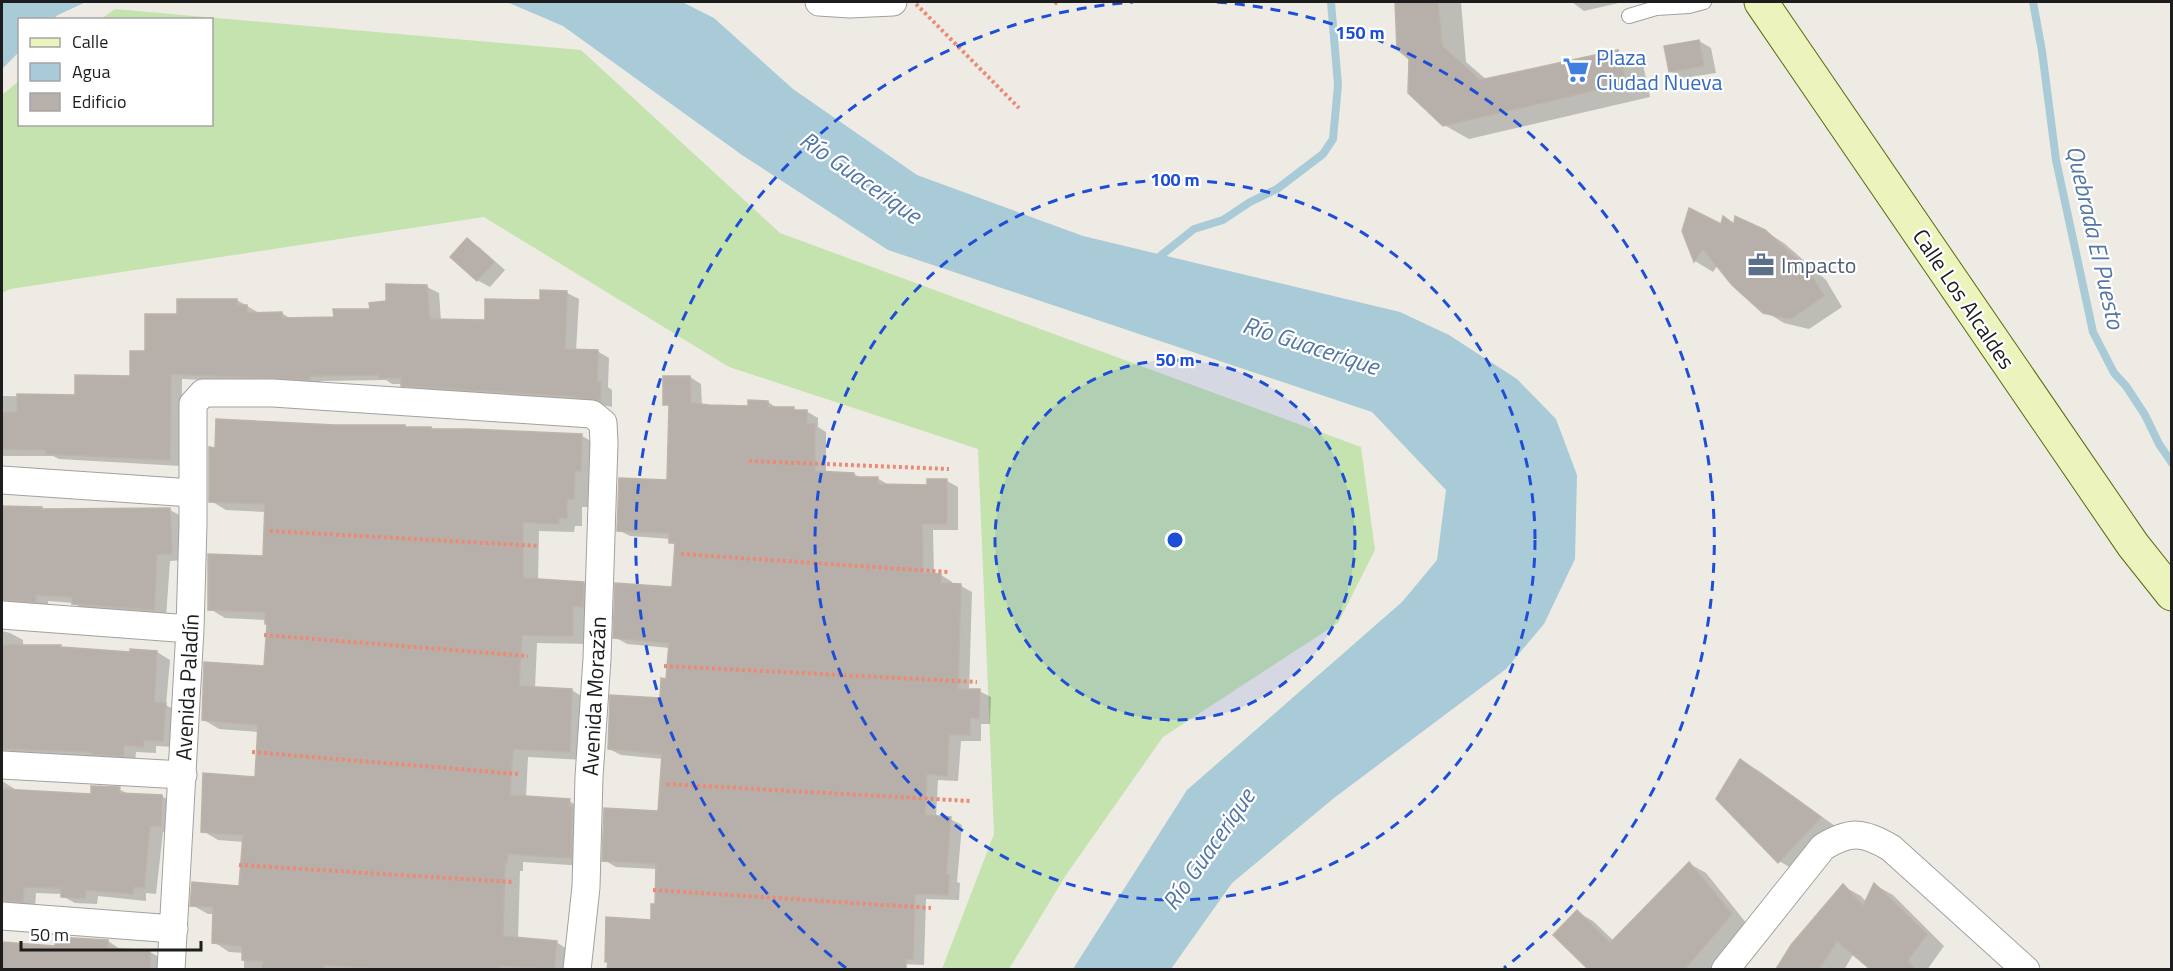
<svg xmlns="http://www.w3.org/2000/svg" width="2173" height="971" font-family="'Titillium Web',sans-serif">
	<rect width="100%" height="100%" fill="#eeebe4"/>
	<path fill="#c5e3af" d="M115 9 581 50 780 233 1361 447 1375 550 1338 623 1163 737 1066 875 1009 969H942L994 834 978 449 729 367 484 217 10 289 2 293V95L19 81 20 124H212V20L101 19Z"/>
	<path fill="#a9cad7" d="M2 2H86L58 15 53 19 20 20 19 52 2 69Z
		M507 2H682L714 18 793 89 917 175 1083 236 1400 312 1449 335 1517 379 1556 419 1577 475 1575 559 1544 624 1506 669 1334 798 1232 883 1171 969H1073L1187 790 1402 602 1437 560 1446 490 1372 412 888 250 742 155 563 26Z"/>
	<path fill="#0003" d="M1396 2H1461L1466 62 1487 80 1618 51 1643 65 1650 97 1469 139 1444 125 1411 58 1399 48Z
		M1572 2H1623L1584 11Z
		M1699 41 1711 48 1716 73 1683 78 1670 71Z
		M1721 226 1764 231 1784 243 1826 280 1842 307 1809 329 1784 323 1764 311 1718 265 1713 272 1695 261 1683 231Z
		M467 239 479 247 505 270 490 287 477 280Z
		M427 287 439 293 441 321 487 322 541 302V291L567 293 579 299 576 351H597L609 358 608 387 612 390V407L581 401 414 391 403 384H392L386 380 321 381V385L182 379 181 466 59 459 53 456H2V396L76 397 131 377 147 353 179 316V300H237L259 313H282L292 320 335 319 371 310Z
		M690 377 701 384 702 406 750 407 768 402 779 409 806 411 818 418V427L826 432V473L854 474 861 478H877L889 485 929 486 947 481 958 487V530H933L934 575H941L952 582V585L961 586 972 592 969 691H979L991 697 990 724H981V741H961L958 781 938 780 936 818 950 819 962 825 957 882 960 883 959 900 926 899 924 965 900 964V970H609V962L652 921 657 906V869L616 867 604 860 659 812 663 759 621 755 609 749 662 700 668 680 670 648 627 644 615 637 674 589 676 545 670 542 671 539 630 536 618 530 669 482 670 407 665 404Z
		M404 426 408 428H431L435 431 468 430 582 436 598 445 589 507H582V526H575L574 532 539 531 538 580 583 583 599 592 589 644 537 643 535 688 572 690 587 700 585 760 528 757 526 798 569 801 585 810 586 866 523 862V871H520L518 939 556 942 572 952 570 970H244V953L229 952 214 942V914H208L192 905 241 888 244 842 218 840 203 831 257 778 259 732 219 729 204 720 266 668 269 625 266 620 225 618 210 609 264 557 266 512 226 510 211 501 335 427Z
		M2 507 41 509 45 511 170 510 183 517 184 560 170 561 166 617 86 611 74 603 48 601V608L2 613Z
		M2 631 10 633 23 640V647L61 646 65 649 132 654 157 652 170 660 166 705 178 712 175 747 156 746V753L136 752 135 762 2 763Z
		M1741 761 1759 771 1839 829 1798 872 1779 861Z
		M2 781 18 791 92 795 119 789 130 795 162 796 174 804 173 833 163 832 156 894 146 893V901L98 896 97 904 75 903 62 896 63 894 36 893 35 908 2 906Z
		M1690 864 1706 873 1747 924 1711 966 1713 967 1711 970H1591L1555 935 1577 912 1593 921 1614 941Z
		M1875 885 1893 895 1944 946 1927 970H1872L1854 953 1844 970H1778L1792 946 1843 886 1861 896 1867 903Z
		M108 941 120 949V950L150 952 162 959V970H2V944L57 947Z"/>
	<g fill="none" stroke-linecap="round" stroke-linejoin="round">
		<path stroke="#a9cad7" stroke-width="8" d="M2033 2 2042 51 2056 160 2093 332 2114 373 2126 386 2145 415 2159 444 2172 463
			M1154 261 1194 229 1223 220 1250 202 1277 189 1323 154 1333 139 1338 85 1331 2"/>
	</g>
	<path fill="#b7b0aa" stroke="#beb3a8" stroke-width="1.5" d="M1395 2H1438L1442 46 1480 80 1618 50 1626 83 1443 126 1408 93 1409 59 1397 49Z
		M1699 40 1704 66 1669 72 1664 46Z
		M1689 208 1721 224 1723 216 1734 224 1735 216 1765 230 1807 268 1824 296 1790 319 1763 313 1732 285 1703 249 1694 262 1682 231Z
		M467 238 494 262 477 281 450 257Z
		M386 284 427 285 430 319 485 320V299L540 300V290L567 291 565 349 598 350 597 382H601L600 401 568 396 401 386V378H379V375L310 376V380L171 374 170 460 46 454V450L2 449V413L17 412V394L75 395V375L130 376V351H145V314H177V299H237V305H247V313L282 312V318L334 317 333 309H370L369 303 386 301Z
		M663 376H690L691 403 709 405 748 406V400L768 401V407H794V410H807V424H815V471L854 473V477H878V484L927 485V479H947V524H922L923 573 941 574V583L961 584 958 689H980L979 718H970V735H949L947 776 927 774 925 815 951 817 946 875H949L948 895 915 894 913 959H906V969H607L608 962H605L606 917 651 920V904H655L656 864 602 861 604 808 658 811 662 754 608 749 610 695 660 698 661 678 666 679 669 643 613 638 615 583 672 587 675 543H669V533L617 531 619 478 667 480 669 405H663Z
		M216 419 335 425H405V427H431L432 429H468L582 434 581 471H575L574 499H567V518H559V524L523 522V578L584 582 583 607 573 606V636L522 635 519 686 572 689 570 752 513 749 510 795 570 799 569 806H572L571 858 508 854 507 863H505L503 936 557 941 554 969 500 966V969H369V968L324 965V969H262L263 961 242 960V946L212 943 213 907 190 906 192 882 239 886 243 835 201 832 203 773 255 777 258 725 202 720 204 662 264 666 267 624H265V612L208 610V554L263 556 265 504 209 502V447L215 448Z
		M2 506 42 507V509L170 508 172 554H157L154 610 72 604V597L36 595V602L2 600Z
		M2 645H61V647L130 652V649L157 651 154 702 166 703 163 741 144 740 143 747 124 745 123 756 92 754V752L2 749Z
		M1740 759 1821 817 1778 863 1716 799Z
		M91 786 120 787 119 793 162 795 161 826H150L144 888 134 887 133 894 86 890 85 898 61 897V888L24 887 23 902 2 901V789L91 794Z
		M1689 862 1732 914 1685 969H1588L1553 935 1577 910 1610 943Z
		M1874 883 1927 934 1908 960 1914 969H1870L1837 941 1819 969H1776L1791 945 1843 884 1863 906Z
		M55 937 108 940V948L150 951V969H2V942L55 946Z"/>
	<g fill="none" stroke-linecap="round" stroke-linejoin="round">
		<g stroke="#a1a1a1" stroke-width="16">
			<path id="service" d="M1629 16 1656 8 1689 6 1704 2"/>
		</g>
		<g stroke="#a1a1a1" stroke-width="29">
			<path id="minor" d="M819 2 850 4 893 2
				M2 480 192 493
				M2 615 190 629
				M2 765 183 775
				M2 916 174 929
				M171 970 190 629 193 524V404L203 393H273L592 414 603 423 604 443 597 659 589 777 586 887 577 970
				M1725 970 1823 847C1851 830 1864 832 1891 848L2026 970"/>
		</g>
		<g stroke="#5a6a0f" stroke-width="35">
			<path id="secondary" d="M1761 2 2133 545 2172 594"/>
		</g>
		<path stroke="#ec8a76" stroke-width="4" stroke-dasharray="3 3" stroke-linecap="butt" d="M1055 2 1059 5
			M916 4 1019 108
			M749 461 949 469
			M270 531 539 546
			M681 554 948 572
			M264 635 528 656
			M664 666 977 682
			M252 752 518 774
			M667 784 970 801
			M239 865 512 882
			M653 890 931 908"/>
		<use href="#service" stroke="#fff" stroke-width="14"/>
		<use href="#minor" stroke="#fff" stroke-width="27"/>
		<use href="#secondary" stroke="#edf3bd" stroke-width="33"/>
	</g>
	<circle cx="1175" cy="540" r="180" fill="#1d4ed8" fill-opacity=".12"/>
	<g fill="none" stroke="#1d4ed8" stroke-width="3" stroke-dasharray="10 8">
		<circle cx="1175" cy="540" r="180"/>
		<circle cx="1175" cy="540" r="360"/>
		<path d="M846 968A540 540 0 0 1 1133 2M1217 2A540 540 0 0 1 1504 968"/>
	</g>
	<defs>
		<g id="supermarket-bare" transform="scale(2.07)"><path d="M-6-5.5h2.5l.6 2H6L4.5 2H-2.5L-4.4-4H-6ZM-1.5 3.2a1.3 1.3 0 1 0 .1 0ZM3 3.2a1.3 1.3 0 1 0 .1 0Z" fill="#3f7fe0" stroke="#fff" stroke-width="2.5" paint-order="stroke"/></g>
		<g id="office-bare" transform="scale(2.07)"><path d="M-6-3h4V-5.5h4V-3h4V5H-6ZM-1-4.5V-3h2v-1.5ZM-6 0V1H6V0Z" fill="#5c6f8a" stroke="#fff" stroke-width="2.5" paint-order="stroke"/></g>
	</defs>
	<g fill-rule="evenodd">
		<use href="#supermarket-bare" x="1576" y="70"/>
		<use href="#office-bare" x="1761" y="265"/>
	</g>
	<g text-anchor="middle" dominant-baseline="central" stroke-width="4.5" stroke-linejoin="round" paint-order="stroke">
		<g font-size="22" fill="#366cbe" stroke="#fff" text-anchor="start">
			<text x="1596" y="57">Plaza<tspan x="1596" dy="25">Ciudad Nueva</tspan></text>
		</g>
		<g font-size="22" fill="#4e5e75" stroke="#fff" text-anchor="start">
			<text x="1781" y="265">Impacto</text>
		</g>
		<g font-size="22" fill="#1d1d1d" stroke="#fff">
			<text transform="translate(1964 299) rotate(56)">Calle Los Alcaldes</text>
			<text transform="translate(187 687) rotate(-87)">Avenida Paladín</text>
			<text transform="translate(594 696) rotate(-87)">Avenida Morazán</text>
		</g>
		<g font-size="24" font-style="italic" fill="#5376a4" stroke="#fff">
			<text transform="translate(861 177) rotate(35)">Río Guacerique</text>
			<text transform="translate(2096 237) rotate(77)">Quebrada El Puesto</text>
			<text transform="translate(1311 345) rotate(18)">Río Guacerique</text>
			<text transform="translate(1208 849) rotate(-55)">Río Guacerique</text>
		</g>
	</g>
	<circle cx="1175" cy="540" r="9" fill="#1d4ed8" stroke="#fff" stroke-width="3"/>
	<g font-size="18" text-anchor="middle" font-weight="bold" fill="#1d4ed8" stroke="#fff" stroke-width="4.5" stroke-linejoin="round" paint-order="stroke">
		<text x="1360" y="39">150 m</text>
		<text x="1175" y="186">100 m</text>
		<text x="1175" y="366">50 m</text>
	</g>
	<rect width="2173" height="971" fill="none" stroke="#1d1d1d" stroke-width="6"/>
	<rect x="18" y="18" width="195" height="108" fill="#ffffff" stroke="#a5a5a5" stroke-width="1.5"/>
	<rect x="30" y="38" width="30" height="9" fill="#edf3bd" stroke="#a5a5a5" stroke-width="1.5"/>
	<text x="72" y="48" font-size="18" fill="#1d1d1d">Calle</text>
	<rect x="30" y="63" width="30" height="18" fill="#a9cad7" stroke="#a5a5a5" stroke-width="1.5"/>
	<text x="72" y="78" font-size="18" fill="#1d1d1d">Agua</text>
	<rect x="30" y="93" width="30" height="18" fill="#b7b0aa" stroke="#a5a5a5" stroke-width="1.5"/>
	<text x="72" y="108" font-size="18" fill="#1d1d1d">Edificio</text>
	<path d="M21 941v9h180v-9" fill="none" stroke="#1d1d1d" stroke-width="3"/>
	<text x="30" y="941" font-size="18" fill="#1d1d1d" stroke="#ffffff" stroke-width="4.5" paint-order="stroke">50 m</text>
</svg>
